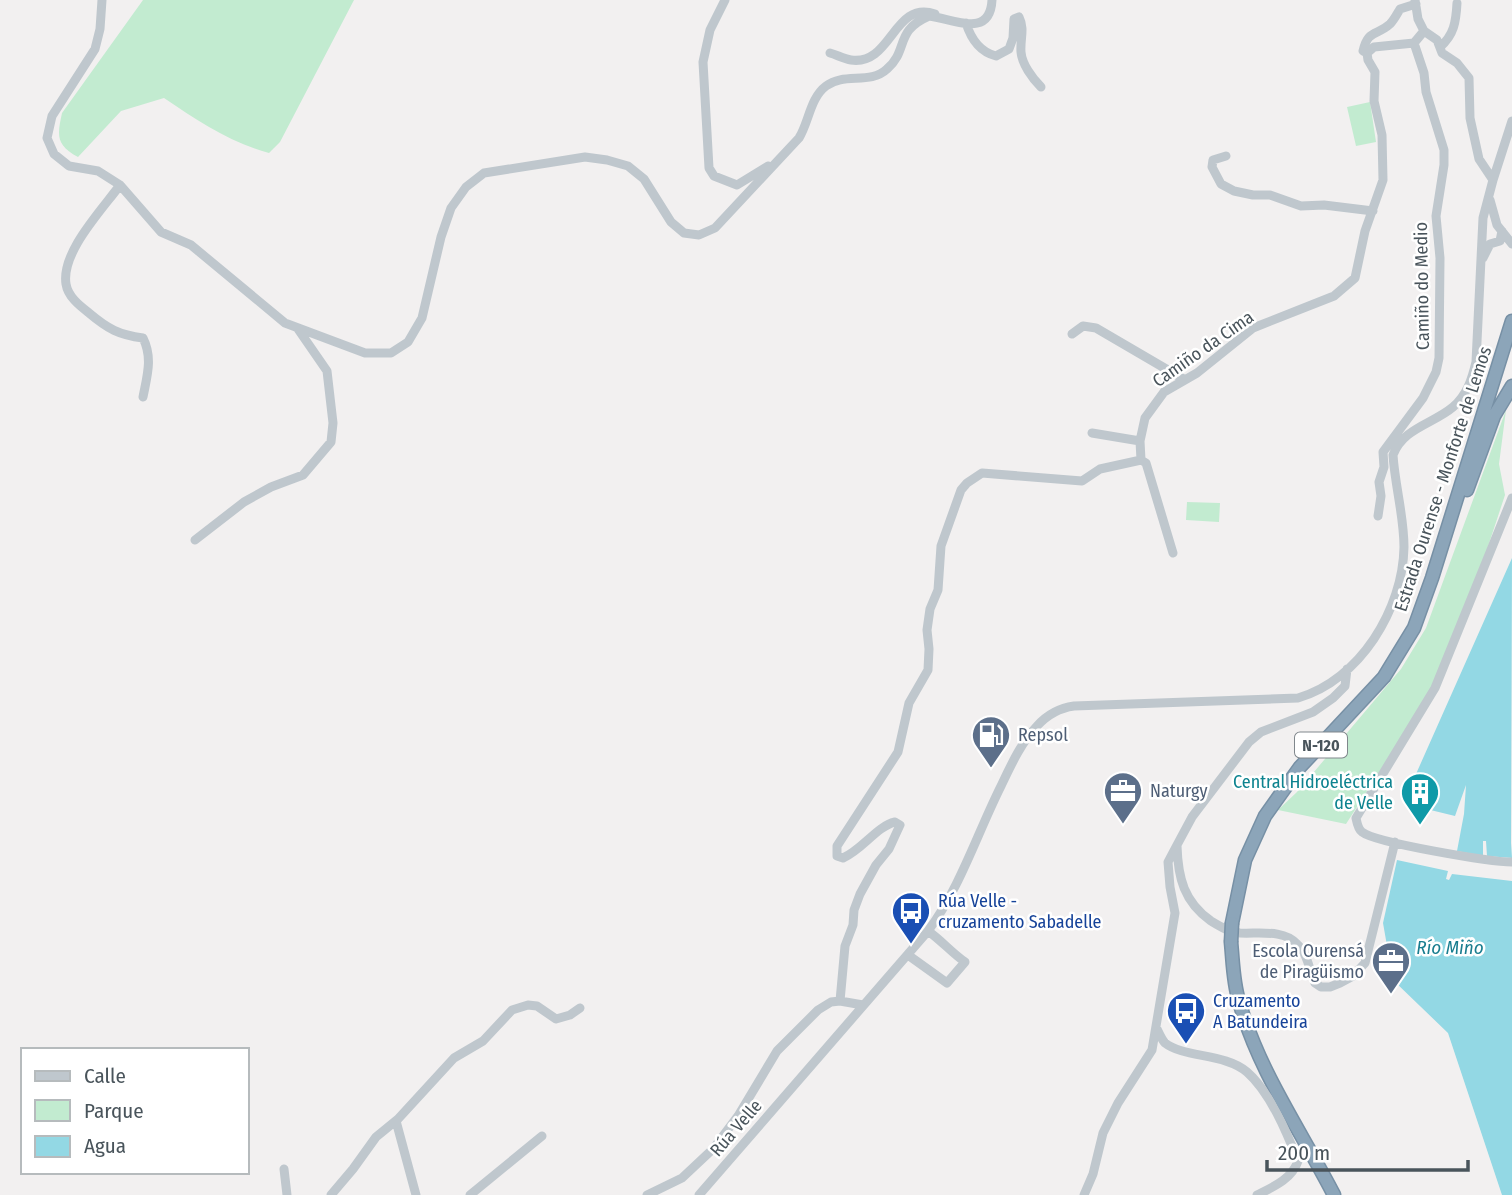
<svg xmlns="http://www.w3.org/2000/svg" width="1512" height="1195" font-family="'Fira Sans Condensed',sans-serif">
	<rect width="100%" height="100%" fill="#f2f0f0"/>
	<path fill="#c2ebd0" d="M143 0H354L280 142 269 153C229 142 198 121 164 98L121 111 78 157C56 145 57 136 62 113Z
		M1370 102 1376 142 1356 146 1347 107Z
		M1506 410 1499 464 1505 495 1462 625 1438 681 1346 824 1278 810 1297 792 1401 669 1426 628Z
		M1187 502 1220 503 1219 522 1186 520Z"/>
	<path fill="#93d8e4" d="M1512 558 1511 843 1512 858 1487 856 1486 841H1483V856L1457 851 1464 814 1466 785 1455 816 1410 805 1416 774Z
		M1397 860 1448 871 1446 879 1449 880 1452 874 1512 881V1195H1502L1448 1033 1393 980 1383 923Z"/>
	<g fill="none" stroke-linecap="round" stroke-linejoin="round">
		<g stroke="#7790a5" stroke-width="15">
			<path id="highway" d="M1467 490 1494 416 1512 386
				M1232 923 1245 860 1265 816 1300 767 1384 677 1414 628 1432 578 1512 321
				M1231 942C1233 962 1233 982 1239 1001 1258 1070 1301 1131 1334 1195"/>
		</g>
		<path stroke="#bfc7cd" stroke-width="9" d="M102 0 100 29 95 49 52 116 47 138 54 154 69 166 98 171 120 185 161 232 191 245 285 323 365 353H391L408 342 422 318 441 237 451 208 466 187 484 173 585 157 607 160 628 166 644 179 671 222 684 233 699 235 715 228 799 138C809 122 810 98 826 86 844 72 870 85 887 69 909 50 894 31 929 16 954 19 990 39 992 0
			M725 0 710 30 703 62 709 168 714 176 737 185 768 166
			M1415 0 1418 19 1424 31
			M966 23C971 39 980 52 996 56L1009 49 1013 38 1014 19 1019 17C1025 29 1020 39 1021 52 1022 64 1032 78 1041 87
			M1424 31 1437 40 1442 53 1457 63 1469 78 1470 118 1479 159 1493 180
			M1440 47C1454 35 1456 22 1457 3
			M830 53C837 55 844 59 851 60 892 66 893 0 935 14
			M1367 53 1374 47 1414 43 1424 31
			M1226 156 1213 160 1212 167 1221 184 1234 191 1253 195H1270L1301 206 1324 205 1373 211
			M120 185C102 210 61 252 66 284 68 297 80 306 89 313 108 329 119 335 143 338 153 358 147 376 143 397
			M1490 200 1497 225 1512 244
			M1483 258 1490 244 1500 241 1502 231
			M1072 334 1083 326 1096 328 1185 380
			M1092 433 1140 441
			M1512 498 1435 688 1356 818C1357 823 1358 829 1362 832 1376 843 1491 862 1512 862
			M1378 516 1381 496 1379 482 1384 467 1383 452 1423 398 1436 372 1439 358 1440 258 1436 216 1444 165V150L1426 92 1424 73 1414 43
			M195 540 244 502 271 487 303 475 331 442 333 423 327 371 298 329
			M1173 553 1146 463 1141 460 1140 441 1145 418 1164 392 1197 373 1253 328 1334 296 1355 278 1365 231 1383 180 1382 135 1374 101 1375 72 1368 60 1367 53 1363 51C1368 29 1377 36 1390 24 1394 20 1397 14 1400 9L1416 4
			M1177 846C1178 878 1184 902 1211 921 1221 927 1229 932 1240 933 1258 934 1284 929 1297 944 1308 954 1309 970 1315 983L1321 987H1330L1340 983 1353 976 1365 963 1395 842
			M908 955 947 983 965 962C952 953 942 941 928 931
			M840 1001 845 946 853 925 854 910 860 894 876 865 889 849 900 825 895 822C877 826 862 850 843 858L837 856V846L898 752 909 703 928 670 929 649 927 630 930 609 938 590 941 546 961 490 967 483 982 473 1082 481 1100 469 1141 460
			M1157 1029C1159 1033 1162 1040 1165 1043 1184 1058 1225 1053 1247 1072 1270 1092 1287 1133 1298 1161 1292 1179 1273 1187 1257 1195
			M396 1121 416 1195
			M284 1169 287 1195
			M331 1195 353 1169 376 1137 398 1119 454 1058 483 1041 512 1010 528 1005 537 1006 556 1019 570 1015 580 1008
			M470 1195 542 1136
			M647 1195 682 1178 714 1148 738 1116 777 1051 818 1010 831 1002 840 1001 863 1005
			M699 1195 928 931C960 888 977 834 1001 786 1011 765 1021 743 1037 726 1047 715 1059 708 1074 706L1298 698C1360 680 1403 609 1404 547 1404 516 1395 486 1393 455 1403 428 1433 424 1453 407 1467 395 1472 379 1476 362L1483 218 1493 180 1512 121
			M1084 1195 1093 1174 1103 1133 1118 1103 1152 1050 1175 913 1170 887 1168 862 1177 845 1192 817 1249 742 1261 732 1313 712 1333 698 1345 686 1347 669"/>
		<use href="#highway" stroke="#8ca5b9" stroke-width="12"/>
		<g stroke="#7790a5" stroke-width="15" stroke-linecap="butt">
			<path id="highway-bridge" d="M1231 942 1232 923"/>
		</g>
		<use href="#highway-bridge" stroke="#8ca5b9" stroke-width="12"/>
	</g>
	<defs>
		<g id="fuel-pin" transform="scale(2.0125)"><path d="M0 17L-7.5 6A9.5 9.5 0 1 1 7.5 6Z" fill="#5c6f8a" stroke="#fff"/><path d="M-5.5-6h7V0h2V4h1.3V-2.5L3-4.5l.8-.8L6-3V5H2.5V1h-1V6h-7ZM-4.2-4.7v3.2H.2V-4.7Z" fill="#fff"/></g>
		<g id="office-pin" transform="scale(2.0125)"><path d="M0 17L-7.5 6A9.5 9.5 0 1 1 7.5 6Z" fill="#5c6f8a" stroke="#fff"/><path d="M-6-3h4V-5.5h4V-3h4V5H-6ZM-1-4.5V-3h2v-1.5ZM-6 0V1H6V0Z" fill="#fff"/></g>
		<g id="building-pin" transform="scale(2.0125)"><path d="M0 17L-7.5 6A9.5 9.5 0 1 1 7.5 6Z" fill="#0f9aa8" stroke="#fff"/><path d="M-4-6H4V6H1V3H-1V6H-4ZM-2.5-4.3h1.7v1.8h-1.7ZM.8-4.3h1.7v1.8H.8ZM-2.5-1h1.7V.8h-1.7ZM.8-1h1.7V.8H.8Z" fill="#fff"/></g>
		<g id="bus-pin" transform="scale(2.0125)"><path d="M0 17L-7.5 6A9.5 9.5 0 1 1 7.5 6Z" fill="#1a4fb4" stroke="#fff"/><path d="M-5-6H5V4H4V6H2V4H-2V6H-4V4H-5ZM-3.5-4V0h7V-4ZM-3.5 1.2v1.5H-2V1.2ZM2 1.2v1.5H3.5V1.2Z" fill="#fff"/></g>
	</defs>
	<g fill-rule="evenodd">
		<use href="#fuel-pin" x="991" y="735"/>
		<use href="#office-pin" x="1123" y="791"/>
		<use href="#building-pin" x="1420" y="792"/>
		<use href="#bus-pin" x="911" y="911"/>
		<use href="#office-pin" x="1391" y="961"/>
		<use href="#bus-pin" x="1186" y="1011"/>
	</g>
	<g text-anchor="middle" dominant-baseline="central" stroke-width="5" stroke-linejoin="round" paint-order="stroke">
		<rect fill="#fff" stroke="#80878c" stroke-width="2" x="1295" y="732.5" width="52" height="25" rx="5"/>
		<g font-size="16" font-weight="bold" fill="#49545b">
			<text x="1321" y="745">N-120</text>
		</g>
		<g font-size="18" fill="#49545b" stroke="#fff">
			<text transform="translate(1422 286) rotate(-91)">Camiño do Medio</text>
			<text transform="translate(1203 349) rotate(-35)">Camiño da Cima</text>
			<text transform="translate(1443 479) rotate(-72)">Estrada Ourense - Monforte de Lemos</text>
			<text transform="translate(736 1128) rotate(-49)">Rúa Velle</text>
		</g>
		<g font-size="18" fill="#4e5e75" stroke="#fff" text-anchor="start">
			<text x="1018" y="735">Repsol</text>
			<text x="1150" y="791">Naturgy</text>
			<text x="1364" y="951" text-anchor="end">Escola Ourensá<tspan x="1364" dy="21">de Piragüismo</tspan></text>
		</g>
		<g font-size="18" fill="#0d838f" stroke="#fff" text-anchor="end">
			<text x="1393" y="782">Central Hidroeléctrica<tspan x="1393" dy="21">de Velle</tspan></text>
		</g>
		<g font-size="18" fill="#164399" stroke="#fff" text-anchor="start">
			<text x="938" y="901">Rúa Velle -<tspan x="938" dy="21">cruzamento Sabadelle</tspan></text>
			<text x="1213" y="1001">Cruzamento<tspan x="1213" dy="21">A Batundeira</tspan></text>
		</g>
		<g font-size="19" font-style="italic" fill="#197d8f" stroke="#fff">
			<text x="1450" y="947">Río Miño</text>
		</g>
	</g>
	<rect x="21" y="1048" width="228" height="126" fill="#ffffff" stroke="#b6bbbd" stroke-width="2"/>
	<rect x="35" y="1071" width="35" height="10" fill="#bfc7cd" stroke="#b6bbbd" stroke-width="2"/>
	<text x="84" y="1083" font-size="21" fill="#49545b">Calle</text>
	<rect x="35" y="1100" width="35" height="21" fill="#c2ebd0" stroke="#b6bbbd" stroke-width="2"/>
	<text x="84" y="1118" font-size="21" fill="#49545b">Parque</text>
	<rect x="35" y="1136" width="35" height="21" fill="#93d8e4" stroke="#b6bbbd" stroke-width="2"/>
	<text x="84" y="1153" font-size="21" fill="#49545b">Agua</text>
	<path d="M1267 1160v10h201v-10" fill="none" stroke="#49545b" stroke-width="3.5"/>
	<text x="1278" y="1160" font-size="21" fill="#49545b" stroke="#ffffff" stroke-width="5" paint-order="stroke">200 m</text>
</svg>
